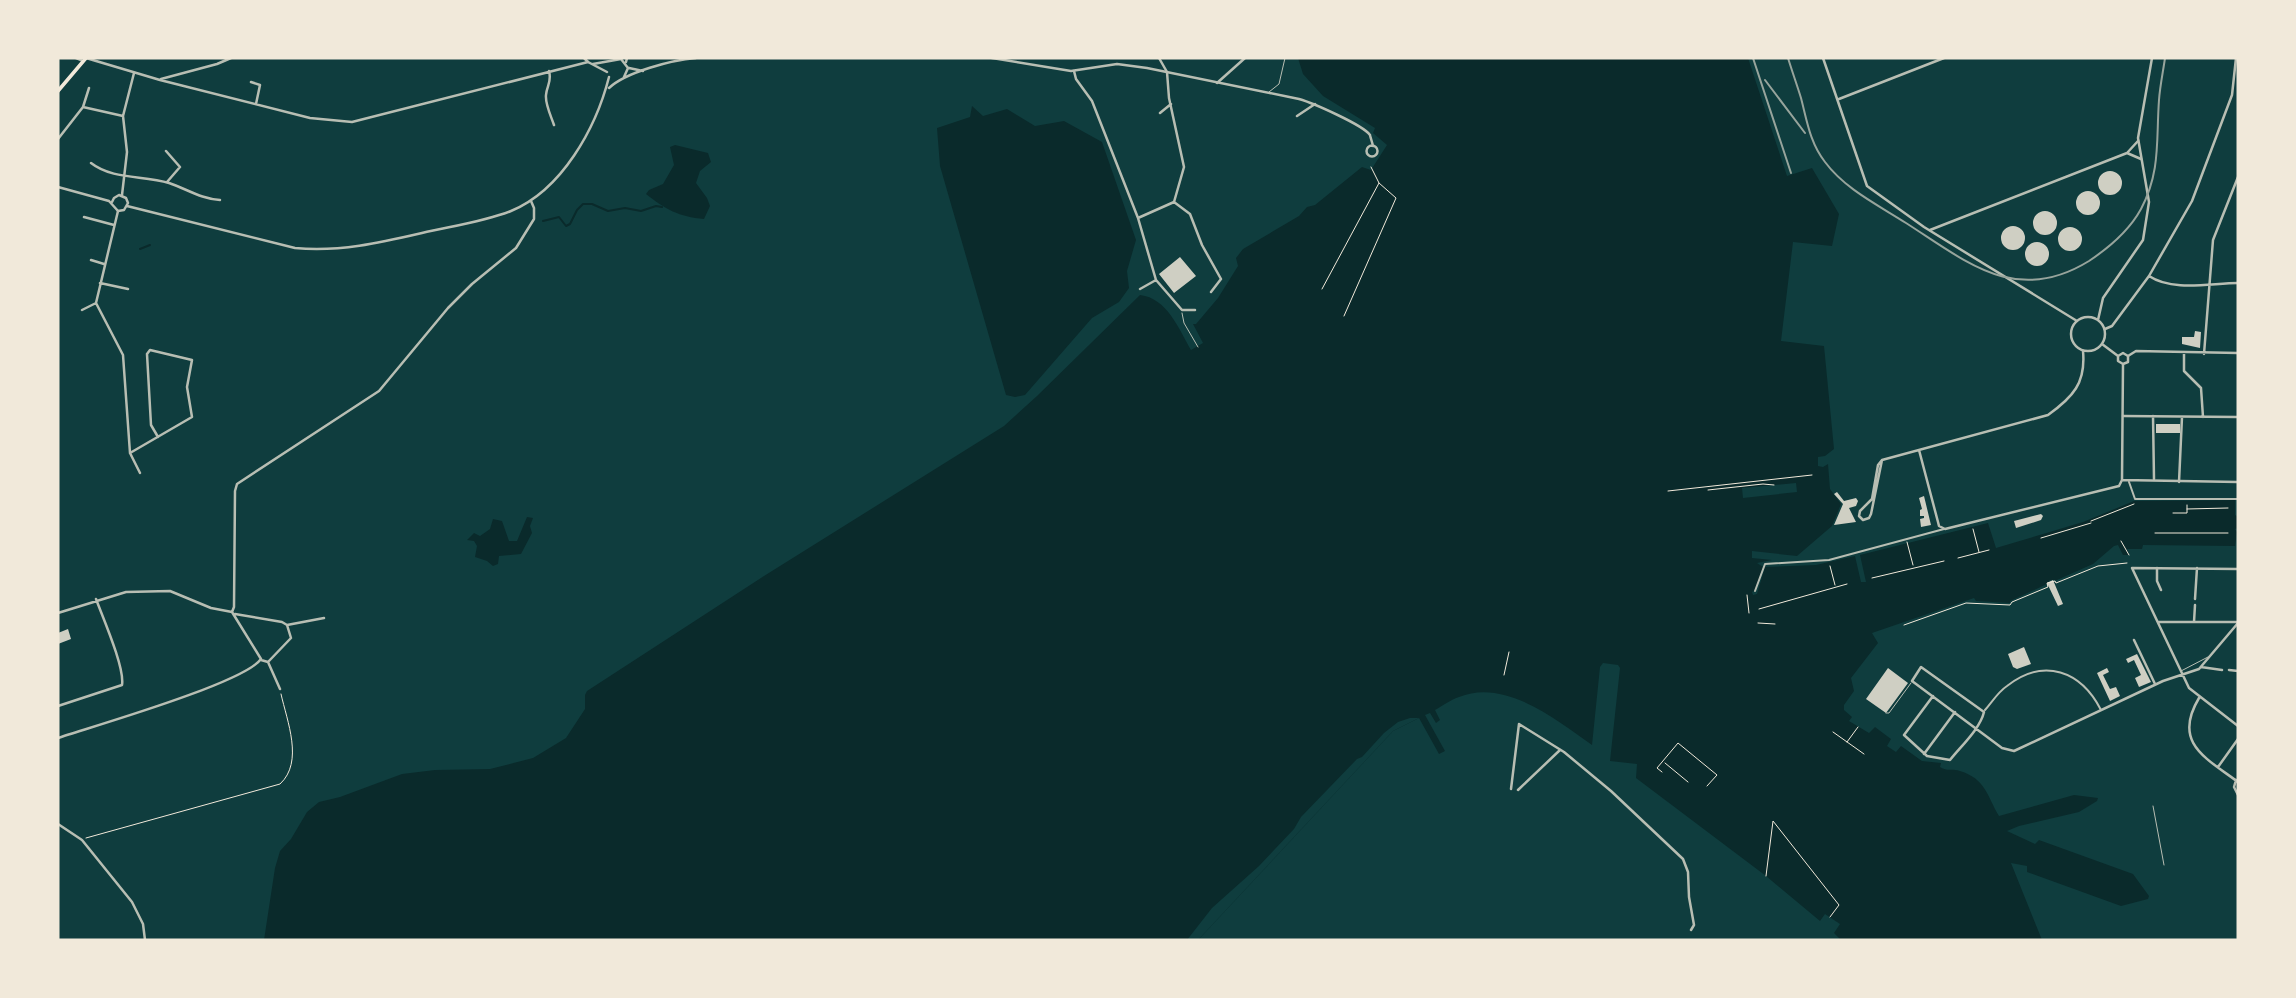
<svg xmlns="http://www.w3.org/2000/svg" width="2296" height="998" font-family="'Archivo Narrow',sans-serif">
	<rect width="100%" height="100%" fill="#0f3d3e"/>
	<path fill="#0a2a2b" d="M1298 58H1748L1787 176 1812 168 1839 214 1832 246 1793 242 1781 341 1824 346 1834 449 1825 456 1818 457V466L1823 467 1828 464 1830 489 1841 504 1832 526 1797 556 1752 551V558L1772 560 1757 563 1763 567 1755 590 1752 592 1753 595 1757 594 1765 567 1816 565 1855 556 1861 582H1866L1860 555 1988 523 1996 548 2083 522 2134 501 2235 500V515L2238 517V528L2235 529 2237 532 2235 546 2143 545 2142 549H2127L2129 555H2123L2118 545 2114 546 2093 564 2057 580H2050L2045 585 2010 601V603L1976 601 1974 598 1872 633 1878 643 1851 678 1854 691 1844 705V710L1852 717 1849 721 1869 733 1875 727 1891 739 1887 746 1896 752 1901 746 1922 761 1941 763 1940 767C1948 772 1951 768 1960 771 1986 779 1987 796 1999 816L2074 795 2098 798 2097 801 2079 812 2019 826 2007 831 2035 844 2039 840 2133 874 2149 896 2148 899 2121 906 2027 872V866L2011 863 2042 940H1841L1834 933 1840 924 1825 914 1820 921 1766 876 1636 778 1637 764 1610 761 1620 668 1618 665 1603 663 1600 667 1592 745C1557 720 1505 678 1459 697 1450 700 1442 706 1435 710L1440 720 1436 723 1430 713 1425 715 1445 751 1439 754 1419 718 1393 731 1198 940H264L275 868 280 851 291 839 307 812 319 802 340 797 402 774 435 770 490 769 533 758 566 738 585 709V695L587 691 764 576 1004 426 1037 396 1140 295C1167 298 1179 329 1191 350L1203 343 1193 324H1196L1218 298 1238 266 1236 258 1243 249 1299 216 1307 207 1315 205 1362 167 1371 170 1387 145 1373 133 1375 128 1323 96 1303 74Z
		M972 106 983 116 1007 109 1035 126 1064 121 1102 142 1136 240 1127 271 1129 288 1119 302 1092 318 1025 395 1015 397 1006 395 940 166 937 128 970 117Z
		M675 145 708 153 711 162 700 171 696 183 707 198 710 206 704 219C679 217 665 209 646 194L649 190 663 184 674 165 670 147Z
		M527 517 533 518 530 526 532 533 521 554 499 556 498 564 493 566 487 561 475 557 477 546 474 541 467 540 474 533 480 536 490 529 493 519 502 521 509 541H517Z"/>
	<path fill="#0f3d3e" d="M1796 483 1797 492 1743 498 1742 488Z
		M1410 718H1419L1393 731 1198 940H1187L1212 908 1259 866 1294 829 1301 817 1357 759 1362 757 1384 733 1398 722Z"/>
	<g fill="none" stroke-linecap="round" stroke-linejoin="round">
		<path stroke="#0a2a2b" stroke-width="2" d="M543 221 559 217 566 226 570 224 577 210 583 204H592L608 211 625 208 641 211 656 206 662 207
			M140 249 150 245"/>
	</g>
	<path fill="#cfcfc3" d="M2098 183a12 12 0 1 1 24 0a12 12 0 1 1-24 0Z
		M2076 203a12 12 0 1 1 24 0a12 12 0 1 1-24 0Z
		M2033 223a12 12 0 1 1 24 0a12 12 0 1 1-24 0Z
		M2001 238a12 12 0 1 1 24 0a12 12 0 1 1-24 0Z
		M2058 239a12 12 0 1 1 24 0a12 12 0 1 1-24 0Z
		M2025 254a12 12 0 1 1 24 0a12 12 0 1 1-24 0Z
		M1180 257 1196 276 1174 293 1159 274Z
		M2195 331 2201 332 2200 348 2182 344V337H2194Z
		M2156 424H2180V433H2156Z
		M1837 492 1844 501 1856 498 1858 501 1856 506 1849 508 1856 522 1834 525 1843 504 1834 494Z
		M1924 496 1931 525 1921 527 1920 519 1924 518V516H1920V510L1922 509 1919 498Z
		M2041 514 2043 516 2041 520 2016 528 2014 521Z
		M2053 580 2063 604 2058 606 2047 583Z
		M68 629 71 639 58 644V633Z
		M2024 647 2031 664 2017 669 2013 667 2008 654Z
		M2137 654 2151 682 2139 687 2135 678 2141 675 2134 660 2128 663 2126 659Z
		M1888 668 1908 683 1886 713 1866 699Z
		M2107 668 2109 672 2103 675 2110 689 2116 687 2120 696 2110 701 2097 673Z"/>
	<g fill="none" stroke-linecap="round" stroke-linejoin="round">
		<path stroke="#f1e9da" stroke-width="1" d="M1322 289 1379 183 1371 167
			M1344 316 1396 198 1379 183
			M1708 490 1763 484 1774 485
			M1668 491 1812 475
			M2187 509 2228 508
			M2173 513H2187V505
			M2091 521 2134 504
			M1973 529 1979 552
			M2155 533H2228
			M2041 538 2091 523
			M2121 541 2129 555
			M1907 542 1913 565
			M1958 558 1989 550
			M1830 566 1835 585
			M1872 578 1944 561
			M1747 595 1749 613
			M1759 609 1847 584
			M1758 623 1775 624
			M1904 625 1966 603 2010 605 2012 602 2048 587 2047 583 2055 581 2056 583 2098 566 2127 563
			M1504 675 1509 652
			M1833 732 1864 754
			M1847 742 1858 727
			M1665 763 1688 782
			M1662 772 1657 768 1678 743 1717 775 1707 786
			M86 838 280 784C304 762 287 721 281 694
			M1766 876 1773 821 1839 905 1830 917"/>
		<path stroke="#b8beb3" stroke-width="1" d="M585 58H600
			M1269 92 1279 84 1285 58
			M1182 313 1184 323 1198 347
			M2181 671 2208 657
			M1886 713H1889L1911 683
			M2153 806 2164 865"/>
		<path stroke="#b8beb3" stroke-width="2" d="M2129 482 2135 499H2238
			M1755 591 1765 564 1829 560 1944 529
			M1985 710C1992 702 1998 692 2007 686 2044 657 2081 671 2101 710"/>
		<path stroke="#b8beb3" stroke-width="2.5" d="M76 58 81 60
			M86 58 160 80 310 118 352 122 588 62
			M617 58H618
			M626 62 627 58
			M549 71C552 82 547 85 546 95 545 104 551 116 554 125
			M1074 71 1076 79 1092 101 1138 218 1156 280 1182 310H1195
			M161 79 217 64 231 58
			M251 82 260 85 256 104
			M1217 83 1245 58
			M1839 99 1944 58
			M83 107 89 88
			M1160 113 1171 104
			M1297 116 1315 104
			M58 139 83 107 123 116
			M166 151 180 167 167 182
			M2127 153 2141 159
			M91 163C113 180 143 175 169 183 187 189 201 199 220 200
			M122 195 127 152 123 116 134 73
			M1174 202 1190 214 1202 245 1221 279 1211 292
			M118 211 96 303 123 355 130 453 140 473
			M84 217 114 225
			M1138 218 1174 202 1184 167 1169 98 1167 72 1159 58
			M1930 230 2127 153 2138 141
			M91 260 104 264
			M2149 276C2173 292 2211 283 2238 283
			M100 283 128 289
			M1140 289 1156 280
			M82 310 96 303
			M2105 329 2112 326 2149 276 2192 201 2232 95 2236 58
			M2184 352V371L2201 388 2203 417
			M2204 354 2213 240 2238 177
			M2128 356 2136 351 2238 353
			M2123 416 2238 417
			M2153 416 2154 479
			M130 453 192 417 187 387 192 360 150 350 147 354 151 425 158 437
			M2179 482 2182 417
			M2157 568V581L2161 590
			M2238 569 2132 568 2189 688 2238 726
			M2195 599 2197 568
			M58 613 126 592 170 591 211 608 232 612 234 607 235 491 237 484 379 391 448 308 472 284 516 248 534 219V208L531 201
			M235 614 282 622 287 625 324 618
			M2158 622H2238
			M2194 622 2195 605
			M2134 640 2155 684
			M261 660 268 662 280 689
			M268 662 291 638 287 625
			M2201 667 2222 670
			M2229 670 2238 671
			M1933 696 1904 735 1927 756 1950 760C1961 746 1980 729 1984 712L1921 667 1912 681 2002 748 2014 751 2163 681 2199 669 2238 623
			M2199 698C2172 743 2206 758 2238 782
			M58 706 122 685C125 668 103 618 96 599
			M58 738C94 726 244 683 261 659L232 612
			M1924 754 1955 712
			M2218 767 2238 739
			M2236 780 2234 787 2238 795
			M1511 789 1519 724 1564 752 1611 791 1683 859 1688 872 1689 897 1694 925 1691 930
			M1518 790 1560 750
			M58 824 82 840 132 902 143 924 145 940"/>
		<path stroke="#b8beb3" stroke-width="2.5" d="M584 58 588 62 607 72
			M992 58 1071 71 1117 64 1147 68 1299 99C1313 103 1363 125 1370 135 1370 136 1373 145 1373 146
			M1823 58 1867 186 1924 227 2077 321
			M593 64 621 59 628 68 624 77
			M629 68 643 71
			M609 88C626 72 672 60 696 58
			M1366.5 151a5.5 5.5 0 1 1 11 0a5.5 5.5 0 1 1-11 0Z
			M58 187 109 201 118 211 124 210 128 203 126 198 119 195 114 198 112 202
			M127 206 295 248C340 252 379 243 422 233 452 226 483 222 511 211 562 190 596 128 609 77
			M2071 334a17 17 0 1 1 34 0a17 17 0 1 1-34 0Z
			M2098 320 2103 298 2143 240 2149 202 2138 138 2152 58
			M2118 356 2123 353 2128 356V362L2123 364
			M1919 450 1938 522 1939 526 1945 529 2119 486 2122 480 2123 364 2118 361V356L2102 344
			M1882 460 1871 514 1869 518 1863 520 1859 516 1860 511 1872 499 1878 465 1882 460 2048 415C2073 397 2086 383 2083 351
			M2122 480 2238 482"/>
		<path stroke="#f1e9da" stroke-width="3.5" d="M58 91 86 58"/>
		<path stroke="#97a49c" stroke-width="2" d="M1753 58 1791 173
			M1788 58C1792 71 1797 85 1801 98 1807 121 1810 143 1825 162 1845 189 1878 205 1906 223 1967 262 2016 306 2089 261 2110 247 2129 231 2141 209 2161 171 2156 140 2159 100 2160 86 2163 72 2165 58
			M1765 80 1805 133"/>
	</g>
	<rect width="2296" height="998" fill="none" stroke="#f1e9da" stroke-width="119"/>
</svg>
